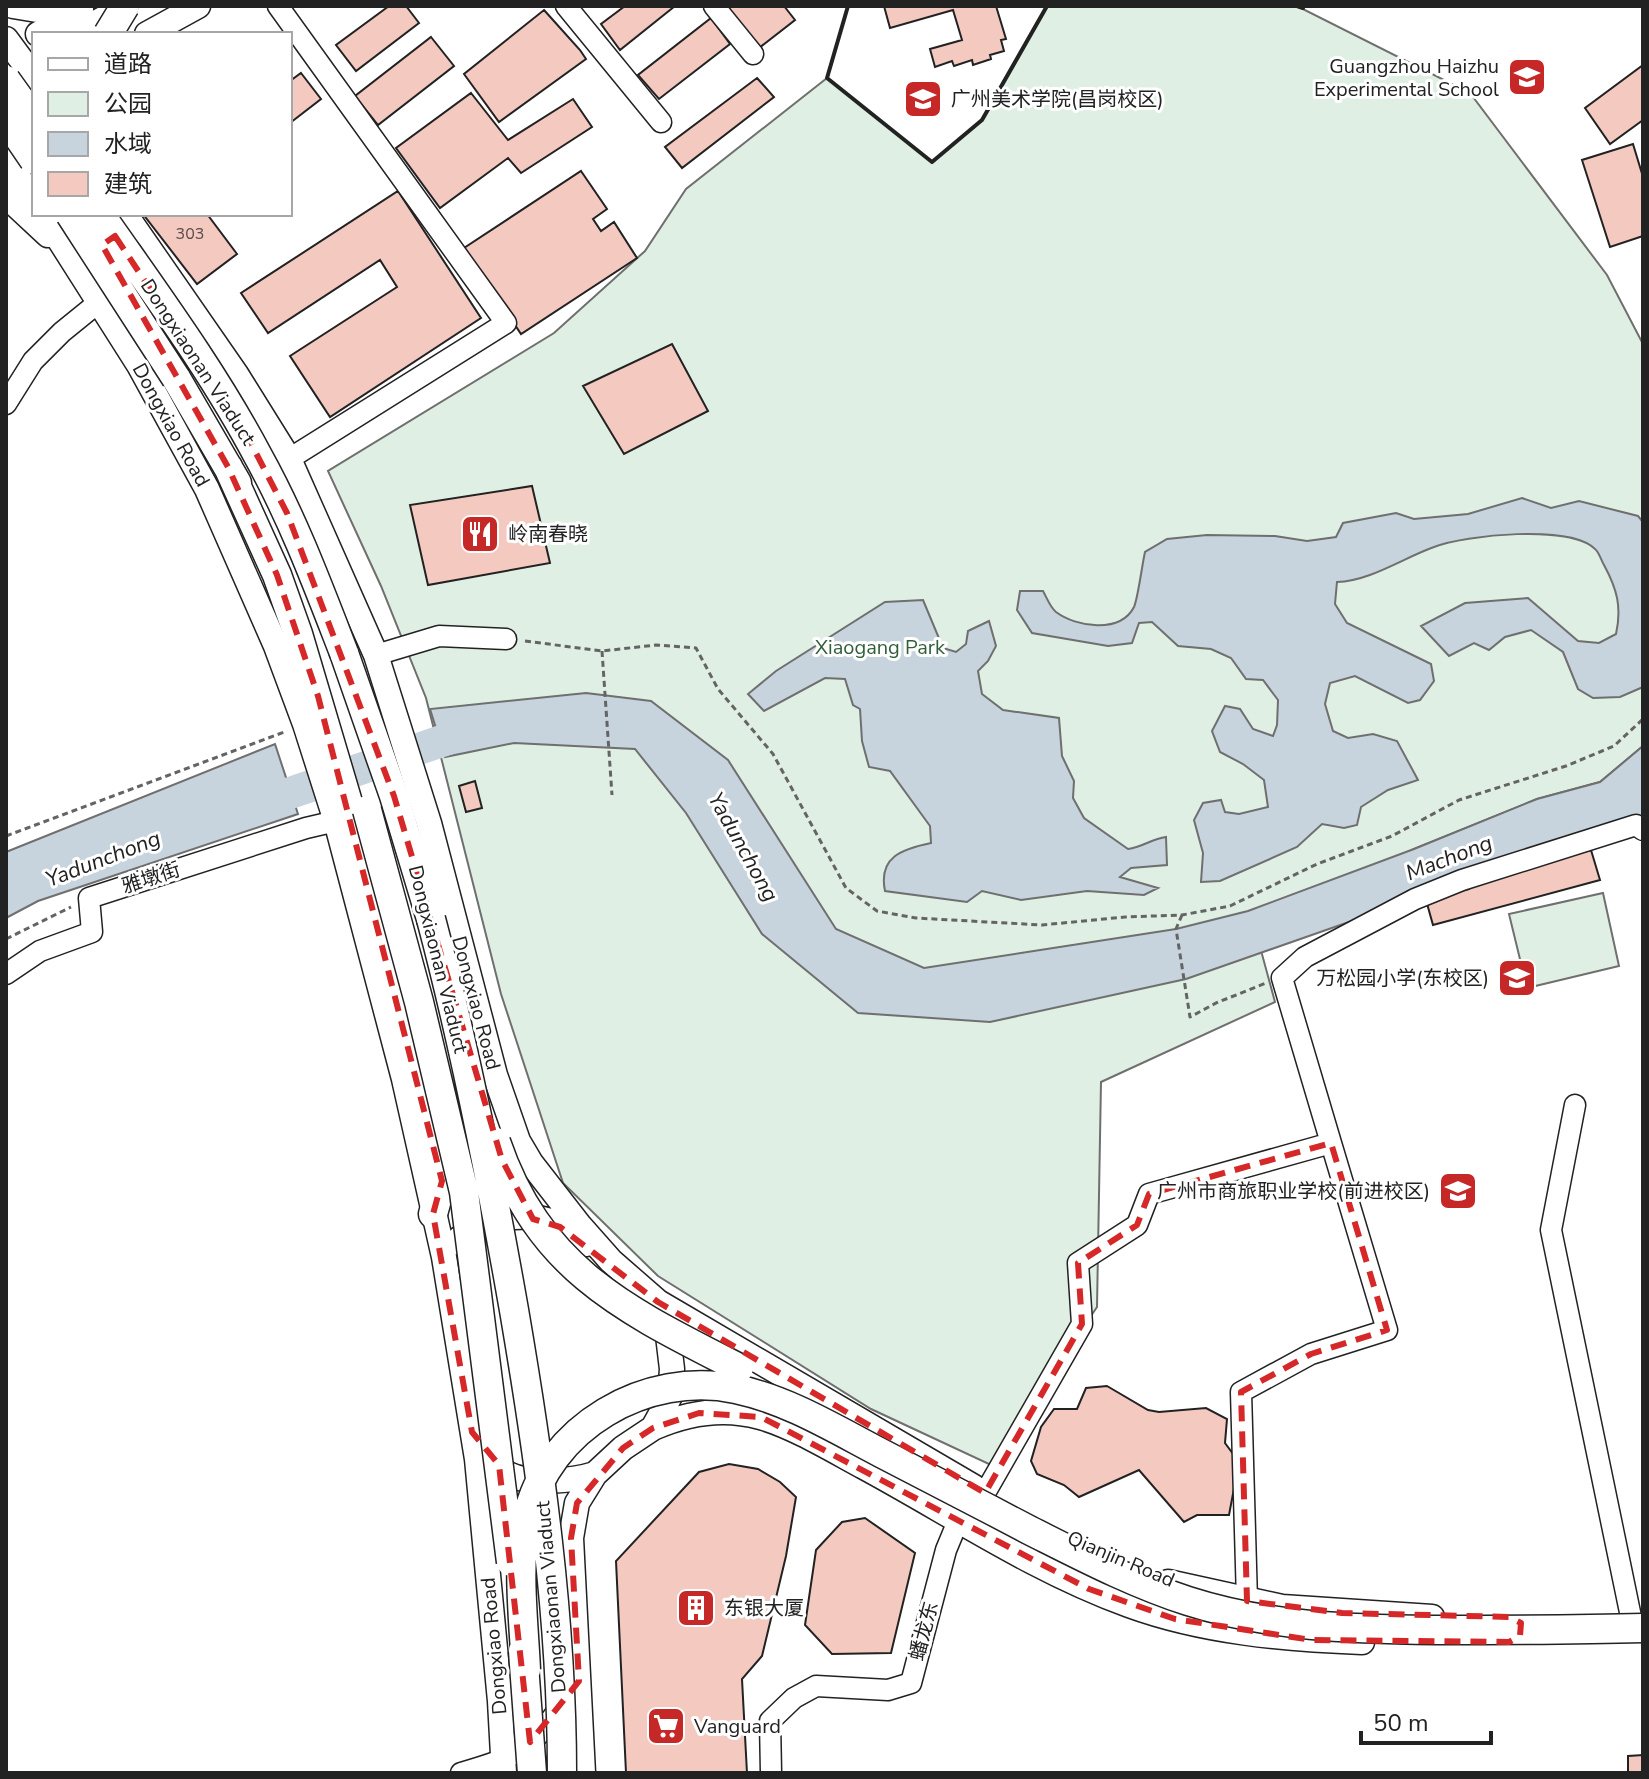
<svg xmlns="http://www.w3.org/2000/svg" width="1649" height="1779" font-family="'Nunito Sans','Noto Sans SC',sans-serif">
	<rect width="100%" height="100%" fill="#fff"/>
	<path fill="#e0efe3" stroke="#6f6f6f" stroke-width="2" d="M1047 6H1297L1470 93 1607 275 1643 344V746L1600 782 1537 799 1414 849 1256 932 1275 1002 1101 1082 1097 1307 991 1465 871 1409 658 1276 563 1183 501 994 426 698 381 586 328 471 554 333 645 251 686 189 827 78 932 162 982 120Z
		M1603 893 1619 966 1527 988 1509 914Z"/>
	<path fill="#c7d3dd" stroke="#6f6f6f" stroke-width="2" d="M1522 498 1551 508 1579 501 1638 516 1643 522V687L1620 697 1593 698 1578 689 1563 652 1531 630 1505 637 1489 650 1474 643 1449 656 1421 626 1465 603 1528 598 1578 641 1599 643 1616 634C1622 607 1617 589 1604 565 1601 560 1599 552 1595 549 1571 524 1465 535 1434 547 1403 558 1370 581 1337 582L1335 604 1347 623 1431 664 1434 681 1420 700 1408 703 1355 676 1330 683 1325 704 1333 731 1348 738 1373 734 1397 741 1418 780 1388 790 1361 807 1357 825 1344 828 1322 824 1297 847 1220 881 1201 882 1203 853 1194 820 1203 803 1221 800 1225 812 1239 814 1268 807 1264 780 1243 764 1220 752 1212 731 1225 706 1240 709 1253 729 1273 736 1277 725 1278 700 1263 680 1246 679 1231 658 1211 649 1178 646 1152 622 1139 623 1132 643 1108 646 1032 633 1017 610 1020 591H1043C1047 598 1050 607 1056 612 1076 627 1120 634 1134 607 1138 598 1142 565 1145 552L1167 539 1207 535 1275 536 1307 541 1336 537 1343 523 1396 513 1414 519 1468 514Z
		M923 600 943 648 956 652 966 644 968 631 989 621 996 646 988 661 978 671 982 694 1003 710 1059 718 1062 756 1074 781 1073 798 1084 818 1128 849C1143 847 1151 839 1166 837L1167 865 1131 868 1120 877 1158 888 1144 895 1087 891 1021 900 982 891 967 902 885 891C878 857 902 849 931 843L930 826 890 771 869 767 862 741 860 709 853 705 845 679 825 678 764 711 748 694 776 671 885 602Z
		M586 693 651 701 728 760 836 929 924 968 1176 929 1248 911 1414 849 1537 799 1600 782 1643 746V819L1186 979 990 1022 858 1013 762 934 686 813 635 749 514 743 445 757 430 709Z
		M275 744 298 814 38 901 6 918V852Z"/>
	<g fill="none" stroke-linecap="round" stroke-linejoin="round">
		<path stroke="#c7d3dd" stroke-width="32" d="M252 806 480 728"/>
	</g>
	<path fill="#f3c9c0" stroke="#222" stroke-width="2" d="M389 6H406L419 23 356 71 336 45Z
		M625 6H675L620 50 601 24Z
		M727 6H784L795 20 759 48Z
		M884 6H996L1006 39 1001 40 1004 51 990 55 991 59 973 65 972 60 954 66 952 61 935 67 930 49 962 40 953 10 890 28Z
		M544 10 580 50 586 59 499 122 464 74Z
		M711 18 730 44 659 99 638 75Z
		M431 37 454 66 378 125 355 96Z
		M1643 65V120L1610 144 1585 108Z
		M301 73 321 99 290 123V81Z
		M757 78 774 97 682 168 665 147Z
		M471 93 508 140 573 99 592 127 521 173 508 158 440 208 396 148Z
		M1633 144 1643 177V236L1610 247 1582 160Z
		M581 171 607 209 593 219 601 231 614 222 637 258 521 334 464 248Z
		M398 191 481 318 330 417 290 356 397 287 380 260 268 333 241 293Z
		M143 214H207L237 254 197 284Z
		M672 344 708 411 624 454 583 386Z
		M532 486 550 563 428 585 410 505Z
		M475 781 482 808 466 812 459 786Z
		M1591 850 1600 880 1433 925 1426 900 1469 889 1468 883Z
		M1107 1386 1148 1410 1159 1412 1206 1408 1227 1419 1225 1443 1239 1462 1229 1515H1197L1184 1522 1139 1470 1079 1497 1064 1485 1037 1474 1031 1461 1041 1427 1054 1409H1077L1086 1388Z
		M729 1464 758 1469 780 1482 796 1497 786 1556 762 1656 742 1679 747 1773H626L616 1561 699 1472Z
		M865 1518 915 1553 891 1653 832 1654 805 1625 816 1550 842 1522Z
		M1643 1755V1773H1628V1756Z"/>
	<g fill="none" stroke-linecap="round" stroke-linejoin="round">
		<g stroke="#222" stroke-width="23">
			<path id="minor" d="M278 6 506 323 289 459
				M566 6 661 122
				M714 6 753 54
				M6 404 33 361 62 332 99 302
				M376 655 439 636 506 639
				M6 974 40 951 92 932 89 898 306 828 336 821
				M1575 1105 1551 1230 1631 1617
				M985 1493 1082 1324 1078 1263 1137 1225 1149 1194 1331 1143 1282 978 1305 957 1415 899 1462 880 1636 825 1643 830
				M1247 1601 1241 1392 1311 1354 1387 1330 1331 1143
				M461 1773C516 1757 530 1751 563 1703
				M771 1773 770 1721 794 1698 816 1686 888 1690 911 1683 946 1550 958 1521"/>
		</g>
		<g stroke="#222" stroke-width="27">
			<path id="major" d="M13 6 37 10 75 6
				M38 34 81 9
				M75 34 125 7
				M147 34 198 6
				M6 39 34 77
				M6 160 34 200
				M6 196 48 235
				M43 214 139 365 207 489 276 646 305 724 336 821 404 1079 444 1257 477 1459 500 1701 504 1773
				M125 214 236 374 289 459 376 655 429 823 495 1075 518 1141 531 1163 580 1226 611 1261 658 1302 666 1319 672 1369 670 1396 663 1410 653 1428 623 1448 595 1474 577 1503 571 1538 583 1773
				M456 1242C478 1219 517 1212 547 1220 560 1224 574 1236 586 1244
				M658 1302 974 1487
				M653 1428C687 1413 724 1407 760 1417 793 1426 834 1451 864 1467 951 1514 1035 1571 1129 1605 1203 1632 1284 1639 1362 1642
				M490 1457C495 1462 502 1470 508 1474 530 1485 573 1481 595 1474
				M1168 1582 1282 1607 1432 1617"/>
		</g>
		<g stroke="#222" stroke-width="31">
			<path id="highway" d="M176 378 237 483
				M228 467 277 575 298 634 352 816 395 981 442 1181 433 1214
				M344 653 394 796 431 919"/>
		</g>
		<path stroke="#646464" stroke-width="3" stroke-dasharray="6 4" stroke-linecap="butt" d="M525 641 602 651 656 645 696 648 718 689 773 754 846 888 877 911 916 918 1042 925 1125 917 1182 915 1230 906 1317 864 1392 836 1459 800 1566 766 1614 746 1643 719
			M602 651 612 795
			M6 836 287 731
			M1182 915 1176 929 1190 1017 1216 1003 1266 983
			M6 939 71 907"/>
		<use href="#minor" stroke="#fff" stroke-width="20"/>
		<use href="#major" stroke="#fff" stroke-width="24"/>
		<use href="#highway" stroke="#fff" stroke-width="28"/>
		<g stroke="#222" stroke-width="31" stroke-linecap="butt">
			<path id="highway-bridge" d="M108 34 125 6
				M6 80 34 119
				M6 119 34 160
				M70 214 176 378
				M100 214C155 293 213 371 258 456 293 519 318 586 344 653
				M367 810 419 1002 464 1192 511 1562
				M431 919C465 1047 491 1179 514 1310 540 1462 562 1618 562 1773
				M496 1142C540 1271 626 1310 739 1368
				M523 1651 532 1773
				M526 1670C524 1623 516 1564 527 1518 547 1427 647 1370 736 1389 788 1400 835 1429 881 1453 931 1479 980 1504 1029 1530 1081 1556 1132 1583 1188 1601 1269 1627 1350 1629 1435 1630 1504 1630 1574 1630 1643 1628"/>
		</g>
		<use href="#highway-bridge" stroke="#fff" stroke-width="28"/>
		<path stroke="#222" stroke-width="4" d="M848 6 827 78 932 162 982 120 1047 6
			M1297 6 1303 8V6"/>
	</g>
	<path fill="none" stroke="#d62828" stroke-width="6" stroke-dasharray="16 10" stroke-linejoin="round" d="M115 236 244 430 287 513 394 796 502 1160 533 1219 560 1227 658 1302 985 1493 1082 1324 1078 1263 1137 1225 1149 1194 1331 1143 1387 1330 1311 1354 1241 1392 1247 1601 1342 1613 1509 1617 1521 1623 1520 1636 1509 1642 1312 1640 1175 1619 1089 1589 761 1417 699 1413 653 1428 623 1448 577 1503 571 1538 579 1681 530 1742 499 1465 472 1432 433 1214 442 1181 318 696 277 575 228 467 102 245Z"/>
	<defs>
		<g id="school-square" transform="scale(2)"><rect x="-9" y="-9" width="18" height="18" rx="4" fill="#c62828" stroke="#fff"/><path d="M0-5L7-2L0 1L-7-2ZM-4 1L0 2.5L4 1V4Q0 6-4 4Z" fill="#fff"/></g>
		<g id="university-square" transform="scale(2)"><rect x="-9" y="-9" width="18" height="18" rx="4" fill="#c62828" stroke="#fff"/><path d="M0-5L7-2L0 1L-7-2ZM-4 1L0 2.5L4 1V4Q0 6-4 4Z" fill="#fff"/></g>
		<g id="restaurant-square" transform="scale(2)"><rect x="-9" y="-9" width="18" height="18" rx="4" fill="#c62828" stroke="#fff"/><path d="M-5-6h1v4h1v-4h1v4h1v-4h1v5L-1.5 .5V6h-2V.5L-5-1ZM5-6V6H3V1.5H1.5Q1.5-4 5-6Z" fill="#fff"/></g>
		<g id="building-square" transform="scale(2)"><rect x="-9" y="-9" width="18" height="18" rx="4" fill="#c62828" stroke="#fff"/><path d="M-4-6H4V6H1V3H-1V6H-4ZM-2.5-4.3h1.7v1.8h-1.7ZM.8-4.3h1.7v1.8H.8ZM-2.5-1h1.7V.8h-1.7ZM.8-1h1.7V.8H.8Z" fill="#fff"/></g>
		<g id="supermarket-square" transform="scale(2)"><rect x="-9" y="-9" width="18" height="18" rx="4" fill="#c62828" stroke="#fff"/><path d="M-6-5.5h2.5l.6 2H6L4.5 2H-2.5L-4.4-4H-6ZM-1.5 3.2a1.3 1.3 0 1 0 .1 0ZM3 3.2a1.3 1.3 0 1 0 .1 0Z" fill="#fff"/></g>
	</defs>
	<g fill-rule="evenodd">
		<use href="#school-square" x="1527" y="77"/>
		<use href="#university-square" x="923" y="99"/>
		<use href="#restaurant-square" x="480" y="534"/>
		<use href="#school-square" x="1517" y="978"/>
		<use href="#school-square" x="1458" y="1191"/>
		<use href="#building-square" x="696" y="1608"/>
		<use href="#supermarket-square" x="666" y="1726"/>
	</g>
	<g text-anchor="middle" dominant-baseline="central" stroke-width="6" stroke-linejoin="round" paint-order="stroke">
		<g font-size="16" fill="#564c4a">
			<text x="190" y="234">303</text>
		</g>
		<g font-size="20" fill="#222" stroke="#fff" text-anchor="start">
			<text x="1499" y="66" text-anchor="end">Guangzhou Haizhu<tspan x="1499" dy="23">Experimental School</tspan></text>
			<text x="951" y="99">广州美术学院(昌岗校区)</text>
			<text x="508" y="534">岭南春晓</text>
			<text x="1489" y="978" text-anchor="end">万松园小学(东校区)</text>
			<text x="1430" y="1191" text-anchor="end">广州市商旅职业学校(前进校区)</text>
			<text x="724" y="1608">东银大厦</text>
			<text x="694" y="1726">Vanguard</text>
		</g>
		<g font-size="20" fill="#222" stroke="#fff">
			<text transform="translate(198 362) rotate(57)">Dongxiaonan Viaduct</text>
			<text transform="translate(171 425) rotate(61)">Dongxiao Road</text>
			<text transform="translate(151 878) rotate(-18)">雅墩街</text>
			<text transform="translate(438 959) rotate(76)">Dongxiaonan Viaduct</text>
			<text transform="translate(476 1003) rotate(75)">Dongxiao Road</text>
			<text transform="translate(1121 1559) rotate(23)">Qianjin Road</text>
			<text transform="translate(551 1597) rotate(-95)">Dongxiaonan Viaduct</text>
			<text transform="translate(924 1631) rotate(-75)">蟠龙东</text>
			<text transform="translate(494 1646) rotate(-95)">Dongxiao Road</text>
		</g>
		<g font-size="20" fill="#2f5e38" stroke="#fff">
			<text x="880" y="647">Xiaogang Park</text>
		</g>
		<g font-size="22" font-style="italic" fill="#222" stroke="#fff">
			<text transform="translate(743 847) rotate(61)">Yadunchong</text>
			<text transform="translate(1449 858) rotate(-21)">Machong</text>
			<text transform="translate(103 859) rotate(-21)">Yadunchong</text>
		</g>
	</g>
	<rect width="1649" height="1779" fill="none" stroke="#222222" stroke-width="16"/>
	<rect x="32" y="32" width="260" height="184" fill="#ffffff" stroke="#a7a7a7" stroke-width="2"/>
	<rect x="48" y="58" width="40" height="12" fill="#ffffff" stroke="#a7a7a7" stroke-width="2"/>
	<text x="104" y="72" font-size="24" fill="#222222">道路</text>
	<rect x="48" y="92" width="40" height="24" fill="#e0efe3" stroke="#a7a7a7" stroke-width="2"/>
	<text x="104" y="112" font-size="24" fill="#222222">公园</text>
	<rect x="48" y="132" width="40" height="24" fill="#c7d3dd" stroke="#a7a7a7" stroke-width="2"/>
	<text x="104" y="152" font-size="24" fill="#222222">水域</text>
	<rect x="48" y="172" width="40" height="24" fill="#f3c9c0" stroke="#a7a7a7" stroke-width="2"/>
	<text x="104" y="192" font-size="24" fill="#222222">建筑</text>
	<path d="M1361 1731v12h130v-12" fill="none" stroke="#222222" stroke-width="4"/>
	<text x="1373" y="1731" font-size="24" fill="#222222" stroke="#ffffff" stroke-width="6" paint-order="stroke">50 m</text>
</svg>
